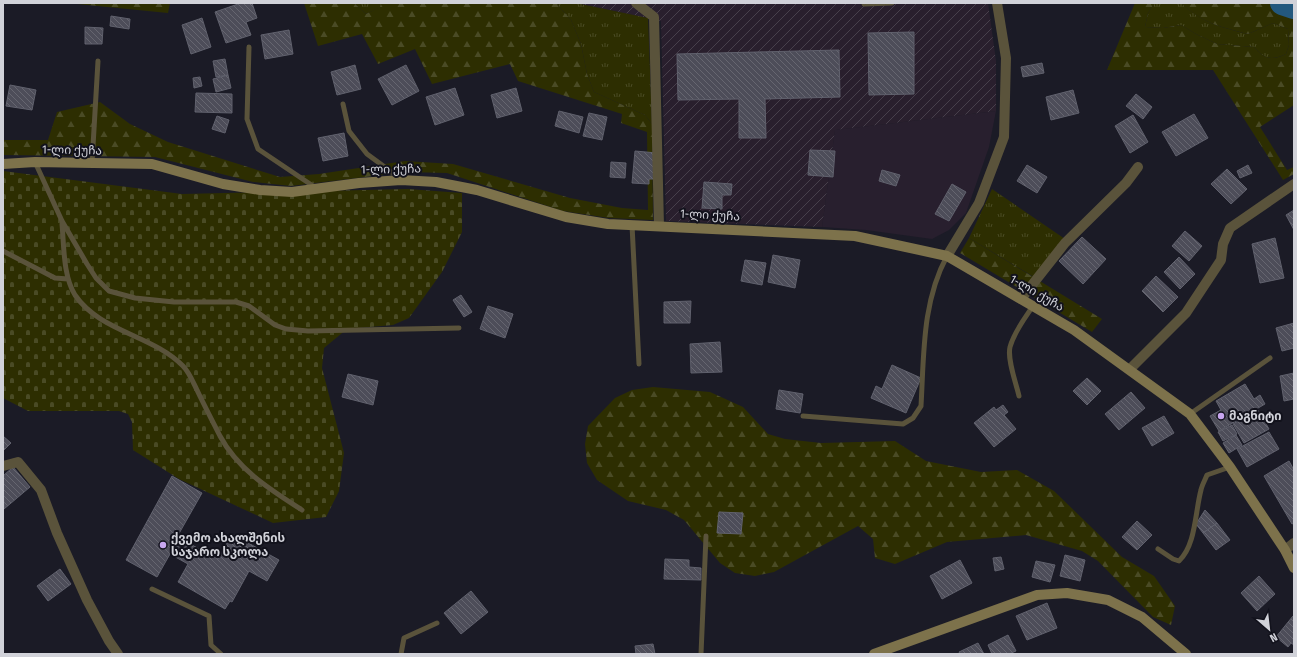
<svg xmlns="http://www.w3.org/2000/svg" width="1297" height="657" font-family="'Fira Sans Condensed','Noto Sans Georgian',sans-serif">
	<defs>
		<pattern id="industrial-furrows" width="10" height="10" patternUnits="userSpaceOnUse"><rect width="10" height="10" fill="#291f2d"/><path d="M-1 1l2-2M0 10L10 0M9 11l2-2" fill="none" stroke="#473f4b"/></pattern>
		<pattern id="grass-tufts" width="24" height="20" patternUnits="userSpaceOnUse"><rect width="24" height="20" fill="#2d2e01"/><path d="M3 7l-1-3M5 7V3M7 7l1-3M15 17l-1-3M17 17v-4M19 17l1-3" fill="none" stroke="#4a4b25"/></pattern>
		<pattern id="forest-firs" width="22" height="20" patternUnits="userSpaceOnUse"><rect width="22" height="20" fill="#2d2e01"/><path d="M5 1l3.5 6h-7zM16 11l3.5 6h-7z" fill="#4a4b25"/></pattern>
		<pattern id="cemetery-stones" width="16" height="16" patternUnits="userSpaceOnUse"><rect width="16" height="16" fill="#2d2e01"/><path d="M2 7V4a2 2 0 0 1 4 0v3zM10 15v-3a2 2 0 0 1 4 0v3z" fill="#4a4b25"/></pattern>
		<pattern id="building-back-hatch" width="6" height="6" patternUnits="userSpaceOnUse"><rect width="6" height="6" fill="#4d4d59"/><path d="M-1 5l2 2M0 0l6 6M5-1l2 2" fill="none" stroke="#666670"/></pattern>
	</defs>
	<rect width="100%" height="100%" fill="#1b1b26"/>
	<path fill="#281f2e" d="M996 111 989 147 966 213 949 230 932 239 866 230 822 227 835 130Z"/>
	<path fill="url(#industrial-furrows)" d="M576 3H988L996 61V111L835 130 822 227 666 221 661 21Z"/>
	<path fill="url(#grass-tufts)" d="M354 3H381V7L366 14Z
		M556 3H576L648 18 652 124 645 115 594 92 587 74 581 44 571 20Z
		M1155 3H1181C1203 23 1220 27 1248 34L1273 23 1288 29 1289 45 1286 54C1271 61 1264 59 1254 47L1217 44 1196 34 1181 25 1163 28 1145 27 1148 13Z
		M992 189 1065 239 1034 277 969 238Z"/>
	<path fill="url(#forest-firs)" d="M67 3H170L168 13Z
		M304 3H354L366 14 380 7 381 3H556L571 20 581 44 587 74 594 92 645 115 652 124 653 220 609 218 563 211 447 173 406 172 291 186 253 182 155 157 3 155V140H48L57 112 100 102 130 124 168 142 280 177 319 174 405 161 453 164 570 198 622 208 648 210 647 132 621 123 622 114 518 81 510 64 432 84 415 49 378 64 362 34 318 46Z
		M1135 3H1155L1148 13 1145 27 1163 28 1181 25 1196 34 1217 44 1254 47C1264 59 1272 61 1286 54L1289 45 1288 29 1273 23 1248 34C1221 27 1202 23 1181 3H1294V105L1260 127 1287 170 1294 167V174L1283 180 1213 70H1107Z
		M969 238 1102 319 1092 332 960 253Z
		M653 387 710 392 743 407 768 434 785 439 821 443 895 441 926 461 981 472 1017 470 1054 491 1122 557 1154 576 1175 606 1171 625 1153 617 1098 561 1082 551 1026 535 947 542 895 564 875 558 873 539 858 526 774 572 755 576 735 573 720 563 684 520 666 510 628 501 597 480 587 463 585 444 588 426 615 398 632 390Z"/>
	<path fill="url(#cemetery-stones)" d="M3 171 182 194 408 189 462 193V232L442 272 409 318 393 325 347 329 324 348 322 368 344 453 339 491 326 517 273 523 179 479 133 450 132 422 128 414 119 411H28L3 398Z"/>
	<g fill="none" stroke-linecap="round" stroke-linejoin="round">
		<path stroke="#23587e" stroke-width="24" d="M1282 3 1294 7"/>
	</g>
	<path fill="url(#building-back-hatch)" stroke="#60616d" d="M241 3H252L257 18 246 22 251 35 226 43 215 12Z
		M111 16 130 19 129 29 110 26Z
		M202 18 211 47 191 54 182 25Z
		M85 27 103 28 102 44H85Z
		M289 30 293 54 265 59 261 35Z
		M914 32V94L869 95 868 33Z
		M839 50 840 97 765 99 766 138H739V99L678 100 677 54Z
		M225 59 228 75 216 77 213 61Z
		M1042 63 1044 73 1023 77 1021 67Z
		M355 65 361 89 337 95 331 72Z
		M406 65 419 91 392 105 378 79Z
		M228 75 231 88 216 92 213 79Z
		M200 77 202 86 194 88 193 78Z
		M10 85 36 90 32 110 6 106Z
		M455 88 464 115 435 125 426 97Z
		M516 88 522 111 497 118 491 95Z
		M1073 90 1079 113 1051 120 1046 97Z
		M196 93 232 94V113L195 112Z
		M1136 94 1152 107 1143 119 1126 106Z
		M559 111 583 117 579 133 555 126Z
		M589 113 607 117 602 140 583 136Z
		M1194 114 1208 138 1176 156 1162 132Z
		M1133 115 1148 142 1130 153 1115 126Z
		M217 116 229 120 225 133 212 129Z
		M344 133 348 156 323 161 318 138Z
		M810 150 835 151 833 177 808 175Z
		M635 151 657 153 654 179H649V184L632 183Z
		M611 162 626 163 625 178 610 177Z
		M1027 165 1047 177 1037 193 1017 181Z
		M1248 165 1252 173 1240 178 1237 171Z
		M1227 169 1247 189 1231 204 1211 184Z
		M882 170 900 175 896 186 879 181Z
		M704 182 732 184 731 195H722V209L702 208Z
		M952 184 966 192 949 221 935 214Z
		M1294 210V230L1286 215Z
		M1185 231 1202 246 1189 261 1172 246Z
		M1082 237 1106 259 1083 284 1059 261Z
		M1275 238 1284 278 1260 283 1252 244Z
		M773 255 800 260 795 288 768 282Z
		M1179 257 1195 274 1180 289 1164 272Z
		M745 260 766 263 762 285 741 281Z
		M1156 276 1178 297 1163 312 1142 291Z
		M461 295 472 312 464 317 453 300Z
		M691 301 690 323H664V302Z
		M488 306 513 314 505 338 480 329Z
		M1294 323V348L1282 351 1276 328Z
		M720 342 722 372 691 373 690 344Z
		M892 365 921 378 906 413 871 398 876 386 882 389Z
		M1294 373V399L1284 401 1280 376Z
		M348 374 378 381 373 405 342 397Z
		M1087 378 1101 391 1087 405 1073 391Z
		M1245 384 1254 399 1260 395 1265 404 1219 431 1210 416 1221 410 1216 401Z
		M779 390 803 394 800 413 776 409Z
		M1131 392 1145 408 1119 430 1105 414Z
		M1003 405 1008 412 1004 415 1016 429 994 447 974 423 994 407 996 410Z
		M1258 410 1269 429 1244 443 1233 424Z
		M1164 416 1174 433 1152 446 1142 428Z
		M1232 425 1237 434 1223 441 1218 432Z
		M1269 432 1279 449 1247 467 1237 449Z
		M1236 435 1242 445 1229 453 1223 443Z
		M3 436 11 443 3 451Z
		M1289 461 1294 470V523L1292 524 1264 476Z
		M13 467 30 487 4 509 3 476Z
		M172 476 202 493 177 537 218 559 232 534 279 560 267 581 249 571 232 602 230 601 225 609 178 582 188 564 170 554 157 577 126 560Z
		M1205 510 1217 523 1203 533 1196 524Z
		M719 512 743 513 741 534 717 533Z
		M1137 521 1152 535 1137 550 1122 537Z
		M1217 523 1230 540 1216 550 1203 533Z
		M1065 555 1085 560 1080 581 1060 576Z
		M1001 557 1004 569 995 571 993 558Z
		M665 559 689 560V567L701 568V580L664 579Z
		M960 560 972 583 942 599 930 576Z
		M1036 561 1055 565 1050 582 1032 577Z
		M60 569 71 584 48 601 37 586Z
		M1259 576 1275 594 1257 611 1241 593Z
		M471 591 488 612 461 634 444 613Z
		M1047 603 1057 628 1027 640 1016 616Z
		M1293 616 1294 617V645L1291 643 1288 647 1276 637Z
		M1008 635 1016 651 1009 654H992L988 645Z
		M978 643 984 654H960L959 652Z
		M653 644 655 654H636L635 646Z"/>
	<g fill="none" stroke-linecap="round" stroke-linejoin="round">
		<path stroke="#5a533b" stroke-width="5" d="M864 4 892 3
			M249 47 247 119 258 149 316 188
			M343 104 349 131 367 154 401 179
			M35 162 62 221 87 264 96 278 109 291 135 298 174 302H236L249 306 275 325 286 329 308 331 459 328
			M92 163 98 61
			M62 224C64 245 63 276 75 295 100 332 153 335 183 366 189 372 193 382 197 390 204 405 212 420 220 436 238 470 271 490 302 510
			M632 225 639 364
			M3 251 55 278 68 279
			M1019 396C1016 383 1007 359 1010 347 1014 332 1025 318 1033 306
			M1190 414 1270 358
			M803 416 903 424 913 418 921 406C924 355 922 302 947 256
			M1158 549 1173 559 1179 561C1196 545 1195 512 1201 490 1202 485 1205 480 1207 475L1230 467
			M152 589 209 616 211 645 221 654
			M401 654 404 638 437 623
			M701 654 706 536"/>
		<path stroke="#5a533b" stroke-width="10" d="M636 3 654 17 659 226
			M947 256 979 203 1004 137 1006 58 997 3
			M1021 299 1065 243 1126 183 1138 167
			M1130 369 1186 313 1221 260 1223 244 1230 228 1294 184
			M3 466 18 462 41 490 57 533 87 600 109 641 118 654
			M1285 550 1294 543"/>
		<path stroke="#7d724b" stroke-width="10" d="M3 164 35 162 152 164 223 184 260 190 292 192 359 183 401 180 436 182 477 190 566 217 608 224 855 236 947 256 1074 330 1190 414 1230 467 1285 550 1294 568
			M874 654 1037 595 1067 593 1108 600 1142 617 1186 654"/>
	</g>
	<g fill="#c8a6ef" stroke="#12121c" stroke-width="1.5">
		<circle cx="1221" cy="416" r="4"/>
		<circle cx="163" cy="545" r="4"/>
	</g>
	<g text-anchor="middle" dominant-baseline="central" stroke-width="4" stroke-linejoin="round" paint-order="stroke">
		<g font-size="12" fill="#d1d2d9" stroke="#12121c">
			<text transform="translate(72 150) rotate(1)">1-ლი ქუჩა</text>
			<text transform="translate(391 169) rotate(-1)">1-ლი ქუჩა</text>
			<text transform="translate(710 215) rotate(3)">1-ლი ქუჩა</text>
			<text transform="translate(1037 293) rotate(30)">1-ლი ქუჩა</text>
		</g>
		<g font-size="12" font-weight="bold" fill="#d1d2d9" stroke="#12121c" text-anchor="start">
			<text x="1229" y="416">მაგნიტი</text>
			<text x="171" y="538">ქვემო ახალშენის<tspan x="171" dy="14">საჯარო სკოლა</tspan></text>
		</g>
	</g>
	<rect width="1297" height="657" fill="none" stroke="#d1d2d9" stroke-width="8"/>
	<g transform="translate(1269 629) rotate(152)" stroke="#12121c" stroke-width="3" paint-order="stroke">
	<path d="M0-3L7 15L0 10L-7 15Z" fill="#d1d2d9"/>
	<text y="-6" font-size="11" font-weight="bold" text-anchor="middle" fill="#d1d2d9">N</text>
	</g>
</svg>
